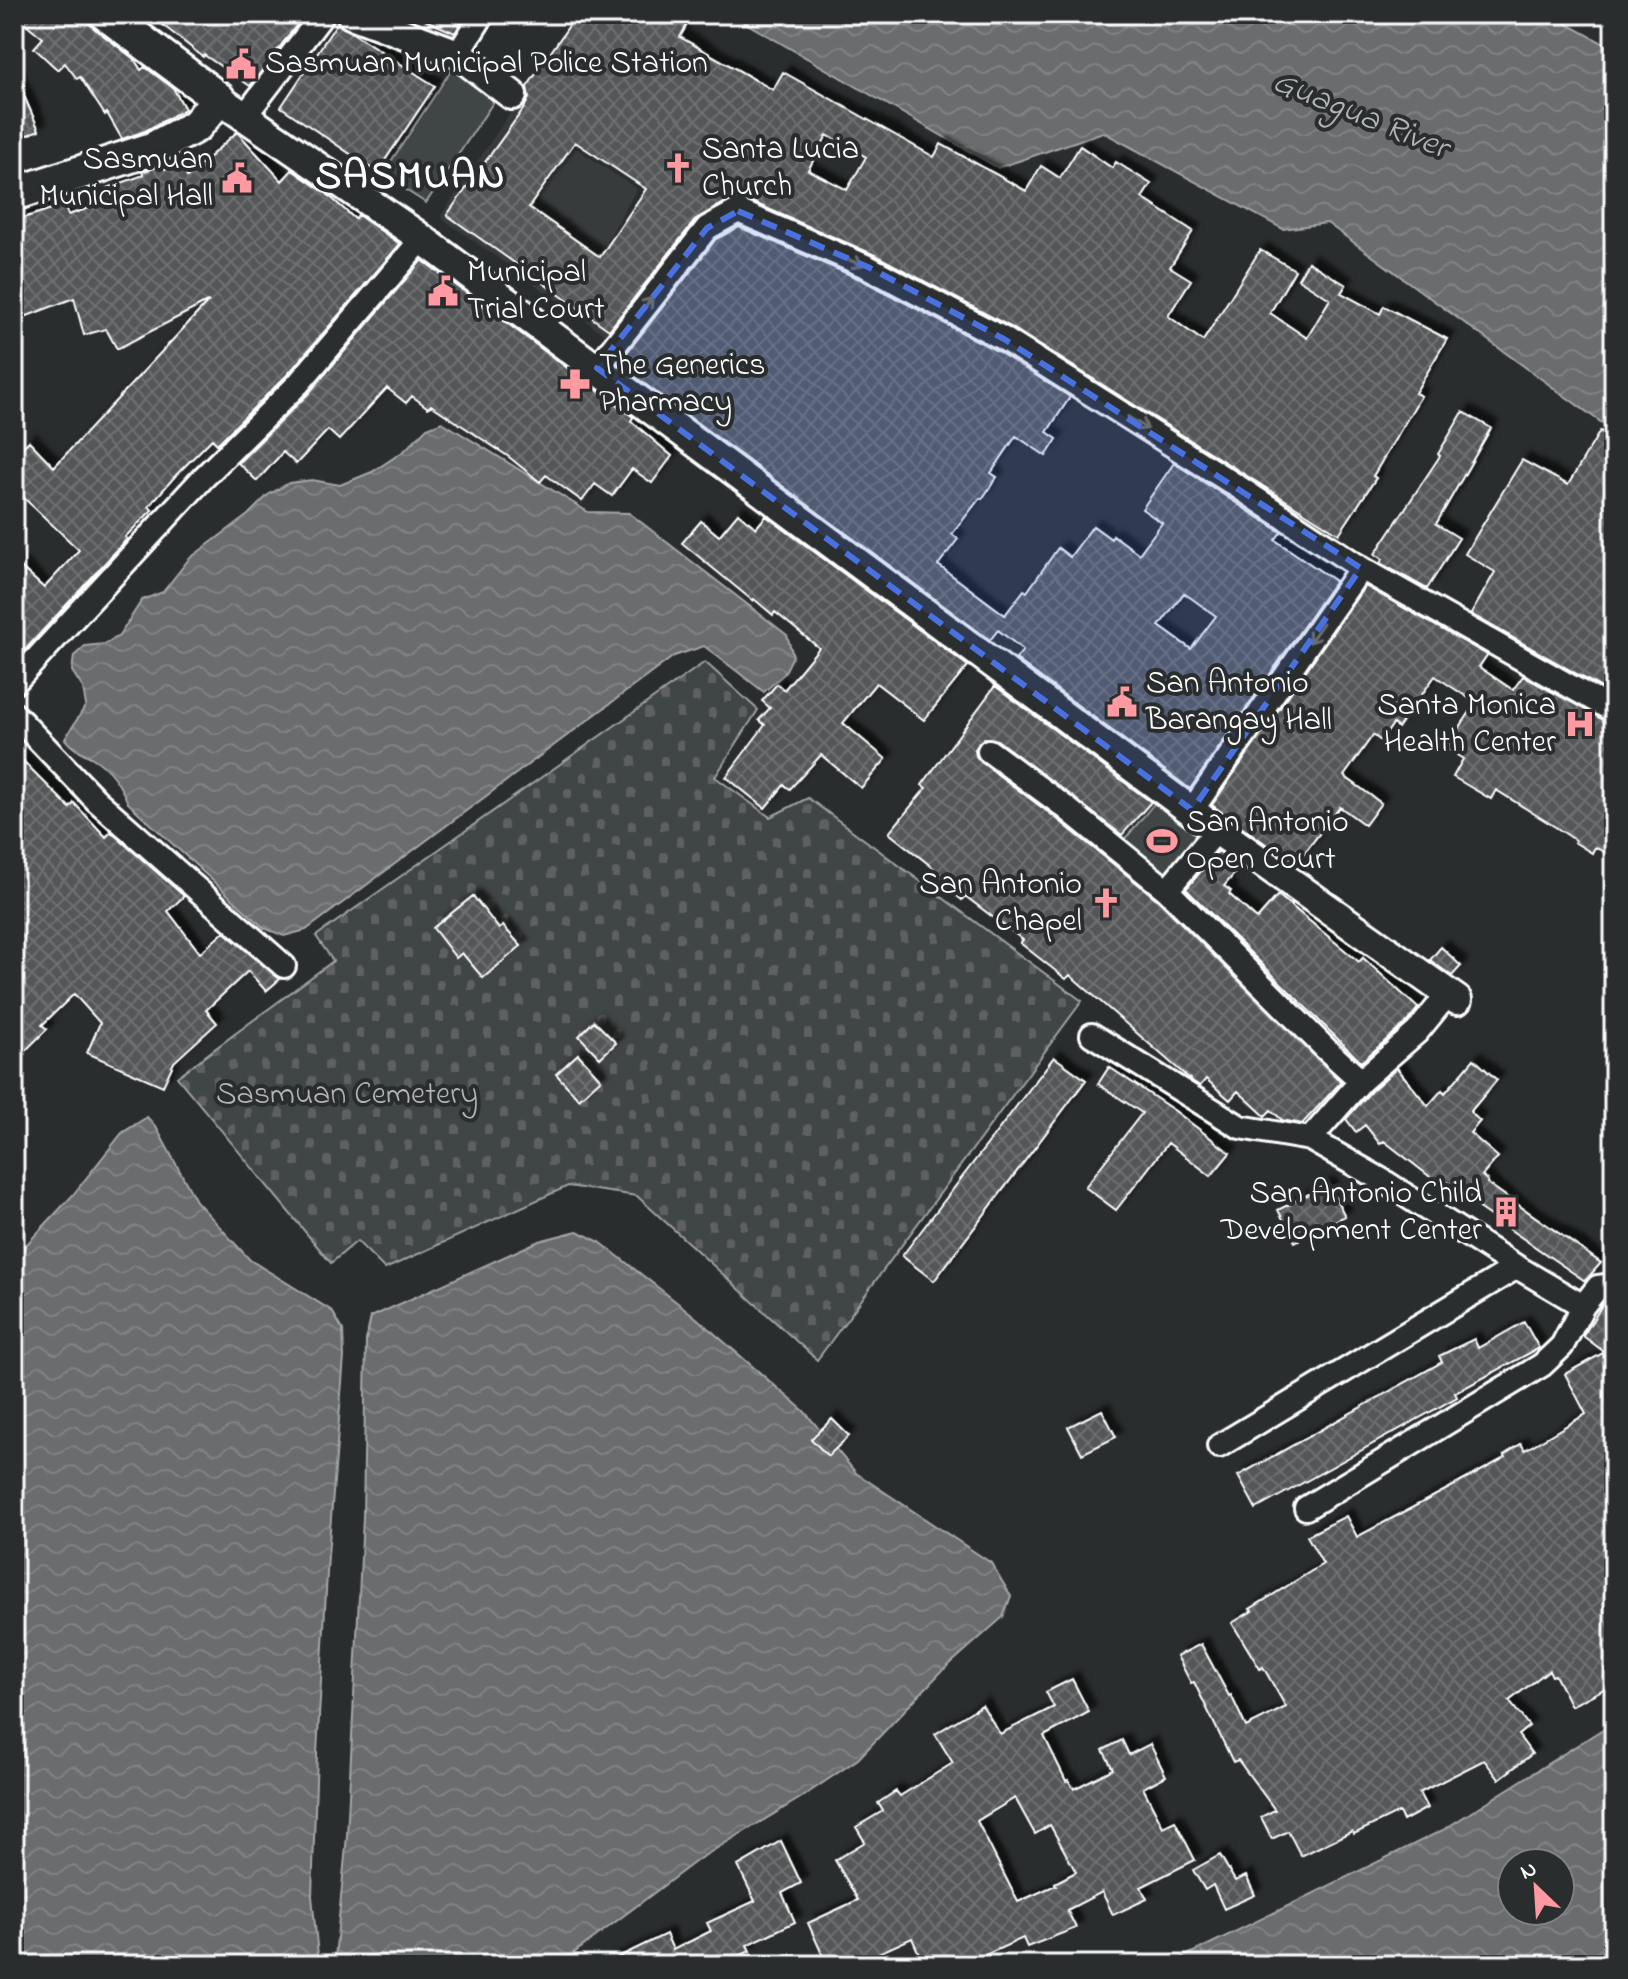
<svg xmlns="http://www.w3.org/2000/svg" width="1628" height="1979" font-family="'Indie Flower',sans-serif">
	<defs>
		<pattern id="cemetery-stones" width="16" height="16" patternUnits="userSpaceOnUse" patternTransform="scale(2)"><rect width="16" height="16" fill="#414445"/><path d="M2 7V4a2 2 0 0 1 4 0v3zM10 15v-3a2 2 0 0 1 4 0v3z" fill="#5e6061"/></pattern>
		<pattern id="water-waves" width="16" height="10" patternUnits="userSpaceOnUse" patternTransform="scale(2)"><rect width="16" height="10" fill="#6a6c6d"/><path d="M0 5q4-4 8 0t8 0" fill="none" stroke="#808283"/></pattern>
		<pattern id="building-cross-hatch" width="8" height="8" patternUnits="userSpaceOnUse" patternTransform="scale(2)"><rect width="8" height="8" fill="#555758"/><path d="M0 0l8 8M0 8l8-8" fill="none" stroke="#6e7071"/></pattern>
		<filter id="shadow"><feDropShadow dx="7" dy="-7" stdDeviation="2" flood-color="#0009"/></filter>
	</defs>
	<rect width="100%" height="100%" fill="#2a2d2e"/>
	<filter id="ink" filterUnits="userSpaceOnUse"><feTurbulence type="fractalNoise" baseFrequency=".0125" numOctaves="2"/><feDisplacementMap in="SourceGraphic" scale="16" xChannelSelector="R" yChannelSelector="G"/><feConvolveMatrix kernelMatrix="1 2 1 2 8 2 1 2 1" color-interpolation-filters="sRGB"/></filter>
	<g filter="url(#ink)">
		<path fill="#373a3b" d="M514 107 637 189 607 241 657 279 612 340 440 217Z"/>
		<path fill="#414445" stroke="#a0a2a2" stroke-width="2" d="M452 69 496 98 426 203 382 175Z
			M1156 801 1204 839 1169 882 1121 844Z"/>
		<path fill="url(#cemetery-stones)" stroke="#a0a2a2" stroke-width="2" d="M705 662 758 710 715 777 770 817 808 798 1082 1001 817 1360 637 1196 568 1186 385 1269 357 1241 331 1263 177 1077 333 961 316 936Z"/>
		<path fill="url(#water-waves)" stroke="#a6a7a7" stroke-width="2" fill-rule="evenodd" d="M730 14H1549L1614 49V415L1602 423 1327 223 1283 229 1103 132 998 168Z
			M442 422 588 512 629 513 787 635 793 656 784 674 764 692 704 646 674 656 306 930 284 936 264 928 128 803C120 784 110 768 91 757 80 751 74 750 65 739L86 705 83 688 72 671 74 656 85 646 105 644 119 636 142 600 163 592 189 559 248 515 268 495 289 483 312 480 340 485 372 472 404 451 427 428Z
			M147 1117 156 1127 196 1201 250 1260 332 1311 343 1330 344 1357 328 1555 317 1753 312 1896 319 1965H14V1258L72 1196 122 1133Z
			M577 1231 600 1242 693 1315 804 1411 856 1473 991 1563 1011 1596 1003 1617 941 1672 858 1759 802 1797 699 1859 558 1965H337L335 1958 347 1836 363 1517 366 1340 371 1317 539 1241Z
			M1614 1722V1965H1167L1443 1830ZM1560 1863V1911H1512V1863Z"/>
		<path fill="url(#building-cross-hatch)" stroke="#fff" stroke-width="2" fill-rule="evenodd" filter="url(#shadow)" d="M14 14H80L95 29 134 59 141 70 145 67 173 88 185 109 145 131 122 139 107 113 105 115 80 77 77 79 65 63 58 70 34 48 43 38Z
			M149 14H305L250 86 204 55 203 57Z
			M411 14H466L455 33Z
			M577 14H693L680 37 773 90 783 72 934 157 941 144 1026 191 1041 166 1060 178 1080 146 1112 168 1116 162 1151 184 1142 198 1193 231 1170 267 1191 280 1168 316 1203 341 1260 250 1295 270 1270 313 1307 338 1330 299 1298 279 1308 262 1346 285 1341 293 1380 314 1384 306 1447 339 1415 393 1421 396 1373 476 1376 478 1339 534 1011 327 875 255 743 198 731 199 696 219 609 330 447 215 524 108 529 98 527 87ZM827 135 866 157 847 190 808 170ZM575 142 646 189 600 257 529 207Z
			M337 23 435 86 377 172 281 107Z
			M14 73 39 130 14 141Z
			M237 132 282 181 292 170 327 194 355 219 358 215 400 244 288 374 217 444 212 439 177 474 149 506 152 510 125 537 127 539 14 662V561L44 588 79 550 24 498 14 508V456L29 441 54 467 209 301 117 349 106 329 84 335 74 298 14 321V221L64 205 68 215 111 201 107 188 144 175 142 172 163 165 165 169 180 162 187 177Z
			M739 227 862 280 997 351 1070 397 1047 432 1057 439 1046 456 1016 436 991 473 997 477 982 499 980 498 952 534 958 539 938 565 1005 615 1024 590 1027 592 1058 548 1070 557 1093 526 1111 539 1113 535 1139 554 1162 523 1142 509 1174 463 1281 532 1275 540 1335 581 1190 789 1016 659 1023 650 998 630 990 640 618 364 716 239ZM1184 593 1216 616 1191 649 1159 626Z
			M422 260 633 417 631 421 672 456 652 483 632 469 612 496 595 484 582 501 546 475 540 482 509 457 431 405 428 408 412 396 406 403 387 388 339 440 328 430 296 464 283 452 257 481 238 463 309 393Z
			M1463 412 1491 428 1436 524 1459 538 1427 589 1380 563 1383 559 1375 554 1440 456 1438 454Z
			M1600 431 1614 438V447L1606 461 1614 465V695L1471 614 1495 572 1465 554 1522 460 1568 485Z
			M738 513 756 528 766 516 968 666 924 720 876 683 843 723 886 759 861 788 821 755 790 789 784 785 765 808 726 777 765 725 759 720 770 708 762 701 777 684 784 690 819 648 775 612 773 615 754 599 753 601 682 543 701 521 719 536Z
			M1365 586 1487 655 1479 667 1513 690 1523 676 1614 725V858L1595 847 1592 853 1574 842 1575 840 1557 828 1496 790 1491 799 1453 777 1463 759 1446 748 1476 703 1435 676 1398 728 1393 724 1381 741 1373 735 1344 776 1381 803 1365 825 1340 807 1295 865 1212 805Z
			M995 686 1151 802 1122 835 997 740 984 738 975 749 976 756 981 762 1056 818 1158 900 1341 1082 1302 1124 1282 1120 1271 1110 1265 1116 1238 1091 1230 1100 1206 1079 1200 1086 1192 1081 1070 975 1066 979 1020 943 1023 940 965 896 962 900 946 887 949 883 936 870 889 833 926 788 922 785Z
			M14 752 70 808 74 803 106 837 111 832 184 896 168 911 200 953 224 932 280 979 266 991 248 971 206 1010 217 1023 174 1062 163 1086 87 1053 100 1023 74 994 42 1025 47 1029 25 1051 14 1040Z
			M1218 851 1240 867 1224 886 1231 891 1229 894 1257 919 1278 895 1359 962 1363 958 1418 1008 1407 1022 1361 1062 1186 889Z
			M473 896 499 929 503 926 521 946 483 978 462 953 456 958 433 928Z
			M1441 947 1461 966 1452 976 1430 960Z
			M594 1021 616 1043 600 1058 579 1036Z
			M578 1054 601 1079 579 1099 556 1074Z
			M1054 1057 1086 1080 934 1281 902 1256Z
			M1474 1059 1497 1080 1470 1112 1480 1121 1470 1133 1498 1157 1482 1176 1488 1181 1487 1183 1601 1263 1585 1281 1477 1207 1479 1204 1446 1181 1442 1186 1384 1141 1380 1144 1365 1125 1356 1132 1346 1119 1371 1091 1397 1068 1428 1106 1442 1090 1445 1093Z
			M1109 1067 1175 1111 1230 1153 1211 1176 1168 1143 1116 1210 1085 1187 1142 1113 1098 1084Z
			M1328 1184 1345 1216 1295 1242 1278 1210Z
			M1604 1302 1614 1306V1342L1606 1353 1583 1336Z
			M1524 1322 1539 1348 1455 1393 1457 1397 1256 1509 1238 1476 1442 1362 1439 1356 1474 1339 1478 1348Z
			M1603 1353 1614 1373V1684L1571 1706 1555 1675 1552 1676 1549 1670 1509 1701 1529 1726 1518 1735 1532 1754 1499 1779 1484 1760 1419 1793 1427 1808 1403 1821 1399 1812 1354 1834 1352 1831 1301 1856 1288 1831 1272 1839 1261 1817 1275 1810 1238 1760 1233 1762 1194 1682 1191 1683 1177 1656 1201 1644 1229 1696 1231 1695 1246 1727 1286 1707 1263 1667 1260 1669 1232 1623 1252 1611 1250 1609 1323 1564 1307 1536 1346 1516 1357 1537 1472 1476 1506 1457 1504 1455 1521 1444 1525 1450 1586 1414 1565 1374Z
			M1102 1410 1116 1437 1082 1454 1068 1427Z
			M832 1419 849 1436 828 1456 811 1439Z
			M1072 1679 1089 1712 1044 1736 1066 1781 1068 1780 1074 1789 1113 1769 1103 1750 1122 1740 1129 1755 1150 1744 1166 1776 1143 1788 1163 1827 1175 1821 1195 1860 1141 1887 1147 1899 1113 1915 1102 1892 1067 1910 1076 1928 1027 1947 1023 1938 981 1957 985 1965H924L912 1938 868 1958 867 1956 846 1965H827L808 1923 858 1900 835 1860 865 1842 856 1827 883 1811 878 1803 896 1791 900 1796 953 1763 935 1734 982 1705 1000 1734 1054 1707 1046 1692ZM1015 1798 1035 1834 1050 1825 1076 1872 1055 1883 1056 1885 1018 1902 977 1821Z
			M781 1841 801 1883 782 1893 795 1922 747 1945 750 1951 720 1965H602L666 1934 673 1950 711 1931 707 1923 755 1901 738 1866Z
			M1220 1855 1235 1881 1246 1876 1255 1895 1224 1909 1213 1885 1205 1890 1193 1870Z"/>
		<g fill="none" stroke-linecap="round" stroke-linejoin="round">
			<g stroke="#fff" stroke-width="28">
				<path id="minor" d="M458 54 483 14
					M244 117 323 14
					M597 368 707 228 738 211 868 267 1004 339 1240 488 1361 568 1614 711
					M14 683 203 478 298 384 422 239
					M14 714 96 800 284 966
					M989 751 1065 807 1167 890 1326 1049 1361 1081
					M1192 810 1361 568
					M1167 890 1217 830
					M1092 1035 1240 1127 1310 1139 1385 1182 1517 1267 1583 1306
					M1310 1139 1361 1081 1417 1032 1448 994
					M1219 1446 1517 1267
					M1306 1508 1542 1365 1562 1346 1583 1306 1598 1287 1606 1286 1614 1292"/>
			</g>
			<g stroke="#fff" stroke-width="34">
				<path id="tertiary" d="M351 14 458 54 512 95
					M219 99 414 233 1217 830 1457 1000"/>
			</g>
			<g stroke="#fff" stroke-width="38">
				<path id="secondary" d="M14 194 152 149 196 126 219 99 106 14"/>
			</g>
			<use href="#minor" stroke="#2a2d2e" stroke-width="22"/>
			<use href="#tertiary" stroke="#2a2d2e" stroke-width="28"/>
			<use href="#secondary" stroke="#2a2d2e" stroke-width="32"/>
		</g>
		<defs><path id="oneway-shaft" d="M-6 0H5M1.5-3L5.5 0L1.5 3" fill="none" stroke-width="1.6" stroke-linecap="round" stroke-linejoin="round" transform="scale(2)"/></defs>
		<g stroke="#6a6c6d">
			<use href="#oneway-shaft" transform="translate(852 261) rotate(23)"/>
			<use href="#oneway-shaft" transform="translate(645 307) rotate(-52)"/>
			<use href="#oneway-shaft" transform="translate(1138 423) rotate(32)"/>
			<use href="#oneway-shaft" transform="translate(1316 633) rotate(125)"/>
		</g>
	</g>
	<path fill="#4a71e0" fill-opacity="0.2" stroke="#4a71e0" stroke-width="6" stroke-dasharray="16 10" stroke-linejoin="round" d="M738 211 868 267 1004 339 1361 568 1192 810 597 368 707 228Z"/>
	<defs>
		<g id="civic-bare" transform="scale(2.4)"><path d="M-.6-6.5H3V-4.5H.6V-3L4-1V1h2V6H-6V1h2V-1L-.6-3ZM-1.2 2.5V6h2.4V2.5Z" fill="#ff9aa2" stroke="#2a2d2e" stroke-width="2.5" paint-order="stroke"/></g>
		<g id="church-bare" transform="scale(2.4)"><path d="M-1.2-6h2.4v3.5h3.3v2.4h-3.3V6h-2.4V-.1h-3.3v-2.4h3.3Z" fill="#ff9aa2" stroke="#2a2d2e" stroke-width="2.5" paint-order="stroke"/></g>
		<g id="pharmacy-bare" transform="scale(2.4)"><path d="M-2-6h4v4h4v4h-4v4h-4v-4h-4v-4h4Z" fill="#ff9aa2" stroke="#2a2d2e" stroke-width="2.5" paint-order="stroke"/></g>
		<g id="hospital-bare" transform="scale(2.4)"><path d="M-5-5h3v3.5h4V-5h3V5h-3V1.5h-4V5h-3Z" fill="#ff9aa2" stroke="#2a2d2e" stroke-width="2.5" paint-order="stroke"/></g>
		<g id="stadium-bare" transform="scale(2.4)"><path d="M0-5a6.5 5 0 1 0 0 10a6.5 5 0 1 0 0-10ZM-3.5-1.8h7v3.6h-7Z" fill="#ff9aa2" stroke="#2a2d2e" stroke-width="2.5" paint-order="stroke"/></g>
		<g id="building-bare" transform="scale(2.4)"><path d="M-4-6H4V6H1V3H-1V6H-4ZM-2.5-4.3h1.7v1.8h-1.7ZM.8-4.3h1.7v1.8H.8ZM-2.5-1h1.7V.8h-1.7ZM.8-1h1.7V.8H.8Z" fill="#ff9aa2" stroke="#2a2d2e" stroke-width="2.5" paint-order="stroke"/></g>
	</defs>
	<g fill-rule="evenodd">
		<use href="#civic-bare" x="241" y="64"/>
		<use href="#church-bare" x="678" y="168"/>
		<use href="#civic-bare" x="237" y="178"/>
		<use href="#civic-bare" x="443" y="291"/>
		<use href="#pharmacy-bare" x="575" y="384"/>
		<use href="#civic-bare" x="1122" y="702"/>
		<use href="#hospital-bare" x="1580" y="724"/>
		<use href="#stadium-bare" x="1162" y="841"/>
		<use href="#church-bare" x="1106" y="903"/>
		<use href="#building-bare" x="1506" y="1212"/>
	</g>
	<g text-anchor="middle" dominant-baseline="central" stroke-width="8" stroke-linejoin="round" paint-order="stroke">
		<g font-size="32" fill="#fff" stroke="#2a2d2e" text-anchor="start">
			<text x="265" y="64">Sasmuan Municipal Police Station</text>
			<text x="702" y="150">Santa Lucia<tspan x="702" dy="37">Church</tspan></text>
			<text x="213" y="160" text-anchor="end">Sasmuan<tspan x="213" dy="37">Municipal Hall</tspan></text>
			<text x="467" y="273">Municipal<tspan x="467" dy="37">Trial Court</tspan></text>
			<text x="599" y="366">The Generics<tspan x="599" dy="37">Pharmacy</tspan></text>
			<text x="1146" y="684">San Antonio<tspan x="1146" dy="37">Barangay Hall</tspan></text>
			<text x="1556" y="706" text-anchor="end">Santa Monica<tspan x="1556" dy="37">Health Center</tspan></text>
			<text x="1186" y="823">San Antonio<tspan x="1186" dy="37">Open Court</tspan></text>
			<text x="1082" y="885" text-anchor="end">San Antonio<tspan x="1082" dy="37">Chapel</tspan></text>
			<text x="1482" y="1194" text-anchor="end">San Antonio Child<tspan x="1482" dy="37">Development Center</tspan></text>
		</g>
		<g font-size="32" fill="#b3b4b5" stroke="#2a2d2e">
			<text x="347" y="1095">Sasmuan Cemetery</text>
		</g>
		<g font-size="34" font-style="italic" fill="#b4b6b6" stroke="#2a2d2e">
			<text transform="translate(1360 116) rotate(22)">Guagua River</text>
		</g>
		<g font-size="40" font-weight="bold" letter-spacing="2" fill="#fff" stroke="#2a2d2e">
			<text x="411" y="177">SASMUAN</text>
		</g>
	</g>
	<rect width="1628" height="1979" fill="none" stroke="#2a2d2e" stroke-width="48"/>
	<rect x="24" y="24" width="1580" height="1931" fill="none" stroke="#fff" stroke-width="3" filter="url(#ink)"/>
	<g transform="translate(1536 1887) rotate(335)"><circle r="38" fill="#2a2d2e" stroke="#7f8182" stroke-width="2"/>
	<path d="M0-6L14 30L0 20L-14 30Z" fill="#ff9aa2"/>
	<text y="-12" font-size="22" font-weight="bold" text-anchor="middle" fill="#ffffff">N</text>
	</g>
</svg>
